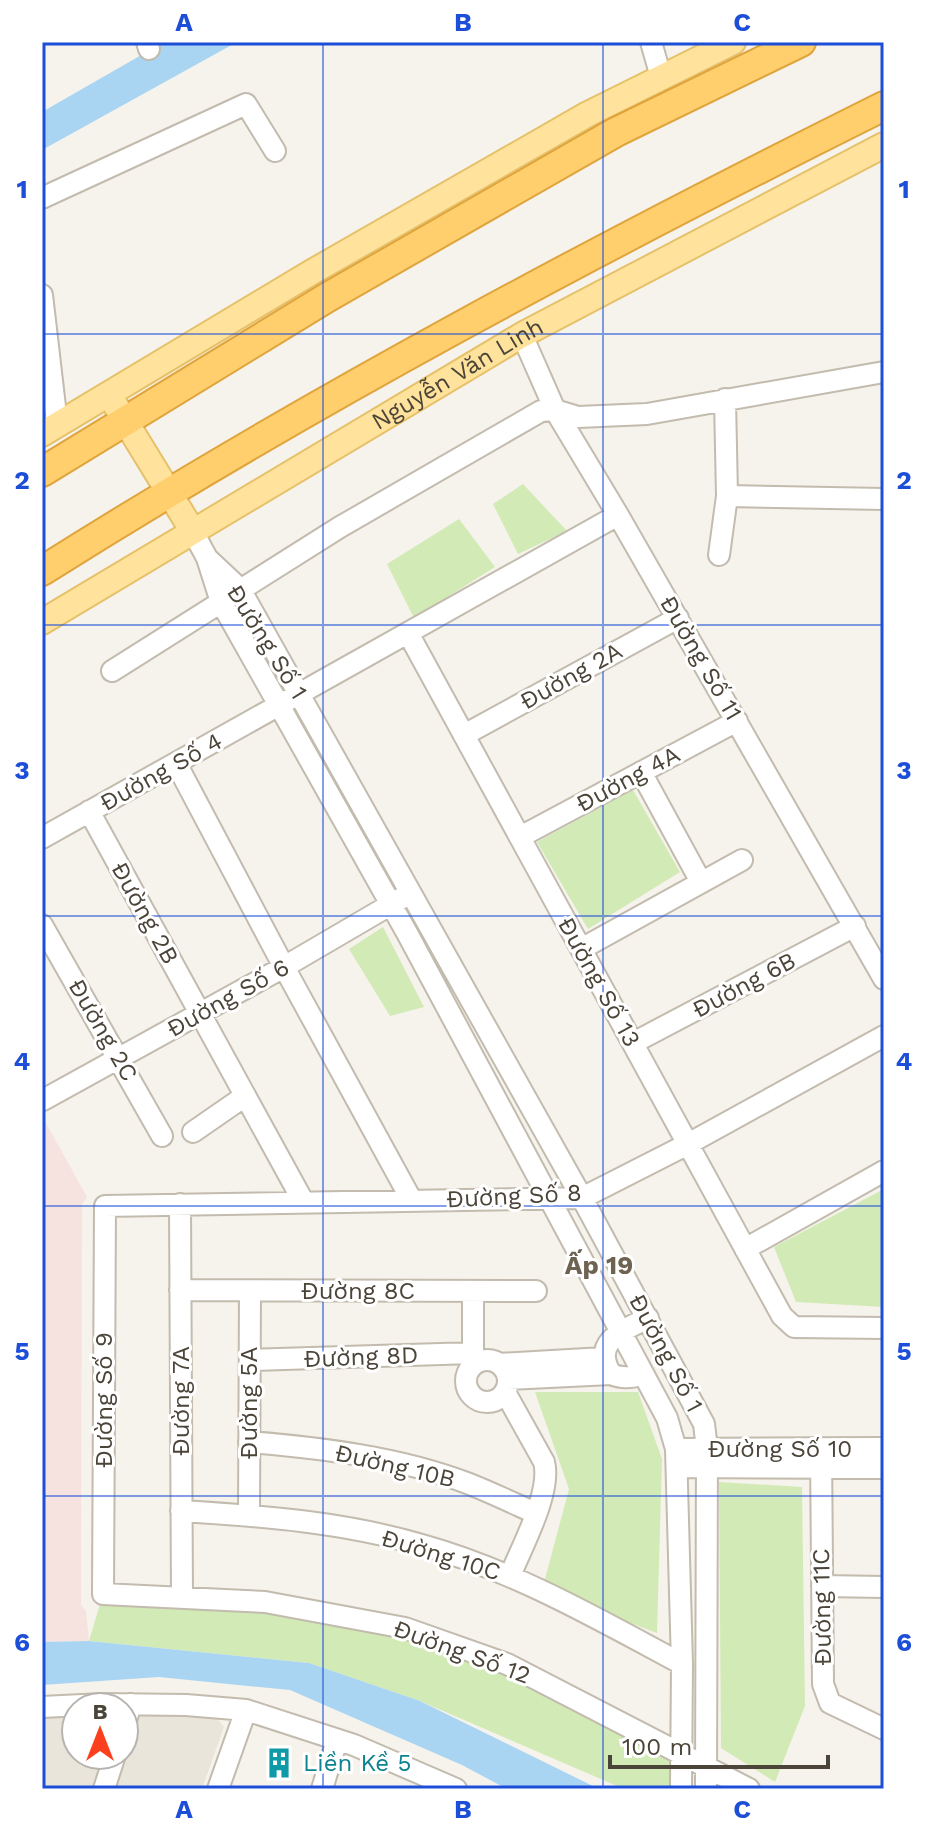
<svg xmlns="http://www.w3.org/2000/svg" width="926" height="1831" font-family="'Work Sans',sans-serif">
	<rect width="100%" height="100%" fill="#f6f3ec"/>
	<path fill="#eae5da" d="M138 1713 214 1714 224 1727 202 1789H114Z
		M76 1715V1755H105L93 1789H42V1717Z"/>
	<path fill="#f6e3e0" d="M42 1116 87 1197 82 1204 81 1605 86 1611 89 1641 42 1642Z"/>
	<path fill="#d2eab5" d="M523 484 567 531 518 554 493 504Z
		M459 519 495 567 414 618 387 564Z
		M633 790 680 872 588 929 537 842Z
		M383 927 424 1007 390 1016 349 949Z
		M884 1189V1307L796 1302 774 1247Z
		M535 1392H638L662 1459 657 1633 542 1590 569 1489Z
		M719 1482 802 1487 805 1706 775 1782 721 1748Z
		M103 1594 265 1602 405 1628 682 1754 681 1789H624L420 1701 309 1663 89 1641Z"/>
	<path fill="#a9d4f2" d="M164 42H237L42 150V112Z
		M89 1641 309 1663 420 1701 599 1789H507L462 1765 290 1690 159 1677 42 1685V1642Z"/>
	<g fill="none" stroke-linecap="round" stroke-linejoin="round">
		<g stroke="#c2bbae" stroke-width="24">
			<path id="minor" d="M147 42 149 49
				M651 42 661 77
				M42 198 246 104 275 151
				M42 295 57 424
				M522 335 555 410 618 515 884 979
				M725 399 727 496 884 499
				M192 530 207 558 221 602 407 933 667 1418 676 1449 682 1664 681 1789
				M719 555 727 496
				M208 559 240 589 582 1198 704 1424 707 1449 706 1789
				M408 633 782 1316 794 1327 884 1328
				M112 671 340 527 541 411 555 410 578 417 647 414 884 372
				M464 735 678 618
				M176 763 284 967 412 1201
				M641 772 701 882
				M89 811 303 1201
				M520 837 737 721
				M42 838 618 515
				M42 925 162 1136
				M581 949 742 860
				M633 1043 855 926
				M43 1100 284 967 402 898
				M193 1132 245 1096
				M180 1204 182 1598
				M745 1249 884 1171
				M180 1290 536 1291
				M250 1360 473 1353
				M466 1381a21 21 0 1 1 42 0a21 21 0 1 1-42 0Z
				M473 1363V1291
				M499 1364 604 1358
				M643 1374C632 1378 622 1379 611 1374 591 1341 624 1330 648 1318
				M508 1379 611 1374
				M505 1392 544 1462C552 1492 522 1546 510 1576
				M249 1442C322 1448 398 1457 467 1483 490 1492 513 1503 535 1513
				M676 1449 884 1448
				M821 1449 823 1684 830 1703 884 1729
				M677 1467 884 1468
				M181 1511C263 1516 343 1522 422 1545 515 1571 598 1619 682 1664
				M249 1515 250 1291
				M822 1586 884 1587
				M42 1707 103 1704 186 1705 246 1710 354 1745 456 1789
				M124 1727 131 1704
				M104 1789 115 1755
				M218 1789 246 1710
				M322 1789 337 1740
				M749 1789 507 1664 405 1628 265 1602 103 1594 105 1206 582 1198 688 1144 884 1036"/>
		</g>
		<g stroke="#e6c16a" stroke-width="28">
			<g id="major">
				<path d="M116 406 192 530"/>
				<path d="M42 434 312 272 588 114 733 42"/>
				<path id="s1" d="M42 622 522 335 884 145"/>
			</g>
		</g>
		<g stroke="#e0a43c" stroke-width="32">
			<path id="highway" d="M42 472 328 297 616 132 801 42
				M42 571C313 400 597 249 884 106"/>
		</g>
		<use href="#minor" stroke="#fff" stroke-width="20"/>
		<use href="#major" stroke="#ffe39c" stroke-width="24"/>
		<use href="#highway" stroke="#ffcf6e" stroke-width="28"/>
	</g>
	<path fill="none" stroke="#1d4ed8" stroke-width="2" stroke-opacity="0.55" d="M323 42V1789M603 42V1789M42 334H884M42 625H884M42 916H884M42 1206H884M42 1496H884"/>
	<defs>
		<g id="building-bare" transform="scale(2.4)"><path d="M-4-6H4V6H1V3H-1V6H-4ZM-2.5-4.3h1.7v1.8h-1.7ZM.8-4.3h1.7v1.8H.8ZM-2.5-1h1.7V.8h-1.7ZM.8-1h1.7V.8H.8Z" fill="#0f9aa8" stroke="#fff" stroke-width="2.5" paint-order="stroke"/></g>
	</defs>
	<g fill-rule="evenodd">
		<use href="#building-bare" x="279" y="1763"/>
	</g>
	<g text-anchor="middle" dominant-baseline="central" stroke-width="6" stroke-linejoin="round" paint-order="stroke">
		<g font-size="24" fill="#4b4439" stroke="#fff">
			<text stroke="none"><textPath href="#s1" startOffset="484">Nguyễn Văn Linh</textPath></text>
			<text transform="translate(267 642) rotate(58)">Đường Số 1</text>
			<text transform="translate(701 658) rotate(60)">Đường Số 11</text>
			<text transform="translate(571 676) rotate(-29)">Đường 2A</text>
			<text transform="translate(161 772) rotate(-29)">Đường Số 4</text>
			<text transform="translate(628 779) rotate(-28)">Đường 4A</text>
			<text transform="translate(145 913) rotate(61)">Đường 2B</text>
			<text transform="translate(599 982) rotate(61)">Đường Số 13</text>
			<text transform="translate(744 985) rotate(-28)">Đường 6B</text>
			<text transform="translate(228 998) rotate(-29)">Đường Số 6</text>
			<text transform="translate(103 1030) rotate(60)">Đường 2C</text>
			<text transform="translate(514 1196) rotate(-3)">Đường Số 8</text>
			<text x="358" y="1291">Đường 8C</text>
			<text transform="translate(666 1353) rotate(62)">Đường Số 1</text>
			<text transform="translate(361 1357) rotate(-2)">Đường 8D</text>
			<text transform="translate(104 1400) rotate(-90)">Đường Số 9</text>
			<text transform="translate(181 1401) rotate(-90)">Đường 7A</text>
			<text transform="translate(249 1403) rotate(-90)">Đường 5A</text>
			<text x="780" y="1449">Đường Số 10</text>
			<text transform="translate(395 1466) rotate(13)">Đường 10B</text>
			<text transform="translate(441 1555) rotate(17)">Đường 10C</text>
			<text transform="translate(822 1607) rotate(-91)">Đường 11C</text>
			<text transform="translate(462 1652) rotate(20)">Đường Số 12</text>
		</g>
		<g font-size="24" fill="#0d838f" stroke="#fff" text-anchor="start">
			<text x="303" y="1763">Liền Kề 5</text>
		</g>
		<g font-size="26" font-weight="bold" fill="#6e6250" stroke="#fff">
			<text x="599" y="1265">Ấp 19</text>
		</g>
	</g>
	<rect width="926" height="1831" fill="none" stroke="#ffffff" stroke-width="88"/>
	<g transform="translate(100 1731)"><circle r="38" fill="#ffffff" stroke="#b7b4b0" stroke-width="2"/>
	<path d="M0-6L14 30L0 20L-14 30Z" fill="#fc3f1d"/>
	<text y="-12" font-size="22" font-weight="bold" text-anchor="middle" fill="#4b4439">B</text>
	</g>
	<path d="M610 1755v12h218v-12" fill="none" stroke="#4b4439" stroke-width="4"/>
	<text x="622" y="1755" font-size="24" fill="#4b4439" stroke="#ffffff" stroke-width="6" paint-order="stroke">100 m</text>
	<rect x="44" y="44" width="838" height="1743" fill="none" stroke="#1d4ed8" stroke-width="3"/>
	<g font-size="26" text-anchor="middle" font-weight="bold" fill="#1d4ed8">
		<text x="184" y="31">A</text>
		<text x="463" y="31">B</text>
		<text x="742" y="31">C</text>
		<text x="22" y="198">1</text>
		<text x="904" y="198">1</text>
		<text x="22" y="489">2</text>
		<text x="904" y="489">2</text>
		<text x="22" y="779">3</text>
		<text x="904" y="779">3</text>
		<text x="22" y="1070">4</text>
		<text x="904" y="1070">4</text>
		<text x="22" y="1360">5</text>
		<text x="904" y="1360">5</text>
		<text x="22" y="1651">6</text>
		<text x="904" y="1651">6</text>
		<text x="184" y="1818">A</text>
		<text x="463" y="1818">B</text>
		<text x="742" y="1818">C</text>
	</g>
</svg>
